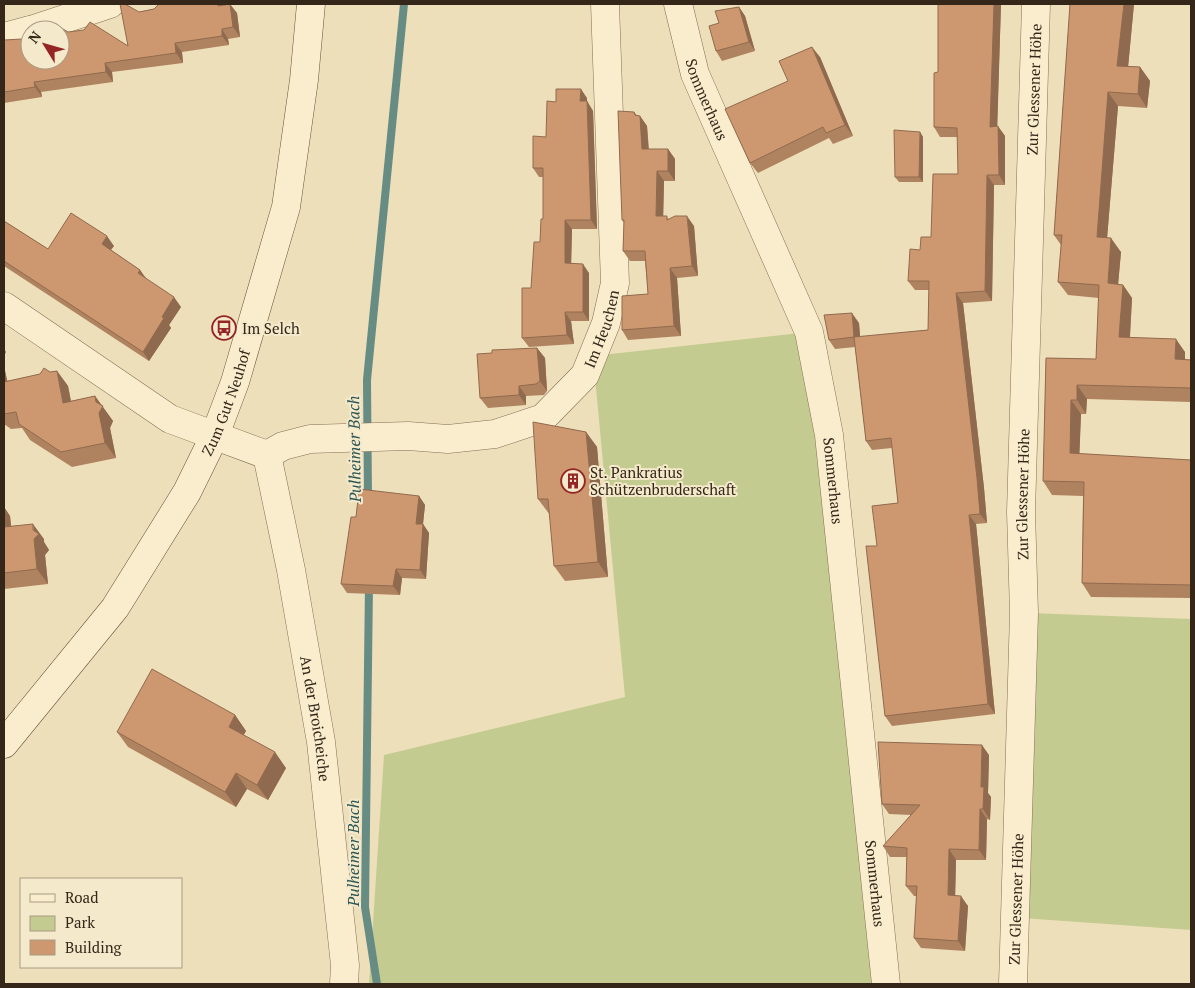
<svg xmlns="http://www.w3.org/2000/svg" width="1195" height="988" font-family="'PT Serif',serif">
	<rect width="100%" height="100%" fill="#eedfbb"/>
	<path fill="#c4cb90" d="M809 332 886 984H369L384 755 625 697 593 356Z
		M1030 613 1191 619V930L1022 918Z"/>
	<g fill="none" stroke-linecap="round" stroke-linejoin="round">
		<path stroke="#678c83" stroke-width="8" d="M368 498 367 380 404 4
			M369 585 365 907 377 984"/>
		<g stroke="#856f55" stroke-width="29">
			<g id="street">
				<path id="s1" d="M678 4 695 74 809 332 829 435 886 984"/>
				<path d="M31 30 110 4"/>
				<path d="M4 37 30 30"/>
				<path id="s2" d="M4 306 170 419 267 455 283 446 310 439 408 436 448 439 495 434 543 418 585 375 606 323 615 283 605 4"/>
				<path id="s3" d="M267 455 291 570 321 742 345 965 344 984"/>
				<path id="s4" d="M1013 984 1024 613 1021 512 1036 4"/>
			</g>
		</g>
		<g stroke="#665039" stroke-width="29">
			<g id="secondary">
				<path id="s5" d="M4 744 115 608 187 492 215 435 235 382 286 207 304 80 311 4"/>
			</g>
		</g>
		<use href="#street" stroke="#f9edce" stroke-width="28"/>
		<use href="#secondary" stroke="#f9edce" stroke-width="28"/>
	</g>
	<path fill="#b08360" d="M159 4H223V5L237 13 240 37 228 39 229 45 182 52 183 63 112 72 113 82 41 92 42 97 4 103V40L55 63 68 32 128 46 139 12 154 9Z
		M938 4H1001L997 126 1005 136V185H994L992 301 963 303 984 488 987 523 976 524 995 714 892 726 885 716 877 546 898 503 892 448 872 450 866 441 855 347 835 349 829 340 859 323 860 337 928 330 929 290H915L908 281 920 250 931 237 958 174V137H940L934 127 938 72Z
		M1070 4H1134L1128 66 1140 67 1150 81 1147 108 1118 106 1107 238 1121 252 1118 284 1123 285 1132 298 1130 338 1185 352V359L1191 360V402L1087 399 1086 414H1081L1079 454 1191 460V598L1091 597 1082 583 1083 496 1052 495 1043 481 1046 358 1096 359 1099 298 1068 295 1058 282 1061 245 1054 235Z
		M739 7 745 16 755 51 722 61 716 51 719 23Z
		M820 57 853 136 833 144 829 138 758 173 750 163 788 81Z
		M587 98V101L593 111 597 229H572L571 263 589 273V321H571L574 344 529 347 522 338 540 242 543 219V177H539L533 168 546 137Z
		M634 112 637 116H640L647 126 649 149H668L675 159V181H664L663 216 669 219 694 226 698 276 677 278 681 336 628 340 622 330 648 294 645 261H630L623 251 624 223 622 220Z
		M920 132 923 137V182H899L895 177Z
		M4 221 48 249 114 246 111 250 140 270 146 278 181 307 169 325 171 328 149 361 4 266Z
		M537 348 545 358 547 391 544 395 526 396V405L488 408 480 398 492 353Z
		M4 366 7 381 57 371 68 386 71 401 95 396 113 421 110 428 116 458 72 467 30 440 22 428 11 429 4 424Z
		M586 432 597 447 608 577 565 581 554 566 550 515 538 499Z
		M419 496 425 505 423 524 429 533 426 579 402 578 400 595 347 593 341 584 356 517Z
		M4 507 10 516 11 526 44 539V542L49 550 45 555 48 584 4 589Z
		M235 715 246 731 243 735 286 768 268 800 247 789 236 807 128 747 117 732Z
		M989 755 988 793 991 797 990 820 987 819 986 860H956L955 895 968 906 965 951 921 948 914 938 917 896H914L906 886 907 857H890L883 846 911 815 889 814 882 804Z"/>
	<path fill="#906a4e" d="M230 4 237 13 240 37 233 27Z
		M994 4H1001L997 136 990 127Z
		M1124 4H1134L1127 79 1117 66Z
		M739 7 745 16 755 51 749 42Z
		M222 29 228 39 229 45 222 36Z
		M175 43 182 52 183 63 176 53Z
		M812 47 820 57 853 136 845 125Z
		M105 63 112 72 113 82 106 72Z
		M1140 67 1150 81 1147 108 1138 94Z
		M34 82 41 92 42 97 35 87Z
		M581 89 587 98 586 110 580 101Z
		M1108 92 1118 106 1106 251 1097 237Z
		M587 101 593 111 597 229 591 220Z
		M634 112 640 120V116L647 126 649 159 642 149 635 115Z
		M998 126 1005 136V185L999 175Z
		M920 132 923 137V182L919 177Z
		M668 149 675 159V181L668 171Z
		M657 171 664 181 663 226 656 216Z
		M987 175 994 185 992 301 985 291Z
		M687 216 694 226 698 276 692 266Z
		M565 220 572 229 571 272 565 263Z
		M107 236 114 246 108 253 102 244Z
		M1111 238 1121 252 1117 297 1108 283Z
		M583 264 589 273V321L583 312Z
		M670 268 677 278 681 336 674 326Z
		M140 270 146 279 138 273Z
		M1123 285 1132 298 1129 351 1119 337Z
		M956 293 963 303 984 488 987 523 980 514Z
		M174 297 181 307 169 325 171 328 149 361 143 352 162 317Z
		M565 312 571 321 574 344 567 335Z
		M852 313 859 323 861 347 854 337Z
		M1176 339 1185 352V372L1175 359Z
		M537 348 545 358 547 391 540 381Z
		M4 349 6 352 4 356Z
		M4 366 11 398 4 388Z
		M57 371 68 386 74 418 63 403Z
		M1077 385 1087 399 1086 414 1077 400Z
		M519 386 526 396V405L519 395Z
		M95 396 113 421 110 428 116 458 105 443Z
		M1071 400 1081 414 1079 467 1070 453Z
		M586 432 597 447 608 577 598 562Z
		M419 496 425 505 423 524 429 533 426 579 420 570 416 524Z
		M4 507 10 516 13 543 4 530Z
		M969 515 976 524 995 714 988 704Z
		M33 524 44 539V542L49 550 45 555 48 584 37 569Z
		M396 569 402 578 400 595 393 586Z
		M235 715 246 731 240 742 229 727Z
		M982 745 989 755 988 793 991 797 990 820 983 809 981 787Z
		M275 752 286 768 268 800 257 785Z
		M236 773 247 789 236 807 225 792Z
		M980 809 987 819 986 860 979 850Z
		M949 849 956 860 955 905 948 895Z
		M961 896 968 906 965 951 958 941Z"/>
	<path fill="#cd9870" stroke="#906a4e" d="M120 4H125L139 12 154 9 159 4H218V6L230 4 233 27 222 29V36L175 43 176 53 105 63 106 72 34 82 35 87 4 92V40L22 39 30 45V60H51L55 63 54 60H60V30H51V28L58 26 68 32 84 30 90 22 128 46Z
		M938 4H994L990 127 998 126 999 175H987L985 291 956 293 977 478 980 514 969 515 988 704 885 716 866 546H877L872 506 898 503 891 438 866 441 854 337 829 340 824 315 852 313 854 337 928 330 929 281H908L910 249 920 250 921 237H931L933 174H958L957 128 934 127V73L938 72Z
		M1070 4H1124L1117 66 1140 67 1138 94 1108 92 1097 237 1111 238 1108 283 1123 285 1119 337 1176 339 1175 359 1191 360V388L1077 385V400H1071L1070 453 1191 460V585L1082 583 1084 482 1043 481 1046 358 1096 359 1099 285 1058 282 1062 235H1054Z
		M739 7 749 42 716 51 709 26 719 23 715 11Z
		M812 47 845 125 826 133 823 127 750 163 725 109 788 81 779 61Z
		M556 89H581L580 101H587L591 220H565V263L583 264V312H565L567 335 522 338V288H531L534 242H540L541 219H543V168H533V136L546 137 547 101 556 102Z
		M618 111 634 112 635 115 640 116 642 149H668V171H657L656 216H667V220L675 216H687L692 266 670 268 674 326 622 330V296L648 294 645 251H623L624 220H622Z
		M894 130 920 132 919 177H895Z
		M71 213 107 236 102 244 140 270 138 273 174 297 162 317 164 318 143 352 4 261V221L48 249Z
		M537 348 540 381 536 384 519 386V395L480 398 477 354 492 353V350Z
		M44 368 50 372 57 371 63 403 95 396 96 402 103 406 99 413 105 443 61 452 19 424 16 412 4 414V382L40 374Z
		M533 422 586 432 598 562 554 566 548 499H538Z
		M359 489 419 496 416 524H423L420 570 396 569 393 586 341 584 351 517H356Z
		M33 524V530L39 534 34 539 37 569 4 573V527Z
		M152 669 235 715 229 727 275 752 257 785 236 773 225 792 117 732Z
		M878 742 982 745 981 787H984L983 809H980L979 850 949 849 948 895 961 896 958 941 914 938 917 886H906L907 848 883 846 920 805 882 804Z"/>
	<defs>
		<g id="bus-ring" transform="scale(1.25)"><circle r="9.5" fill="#f5e9cb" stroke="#952524" stroke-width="1.5"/><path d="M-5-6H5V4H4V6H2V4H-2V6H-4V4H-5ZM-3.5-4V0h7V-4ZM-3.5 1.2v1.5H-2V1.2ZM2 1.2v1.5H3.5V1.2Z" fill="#952524"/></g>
		<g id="building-ring" transform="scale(1.25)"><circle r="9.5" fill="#f5e9cb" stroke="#952524" stroke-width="1.5"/><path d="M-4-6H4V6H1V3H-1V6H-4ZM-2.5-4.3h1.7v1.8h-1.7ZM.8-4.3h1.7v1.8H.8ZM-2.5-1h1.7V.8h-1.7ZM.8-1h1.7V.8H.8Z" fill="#952524"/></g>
	</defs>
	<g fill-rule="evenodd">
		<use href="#bus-ring" x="224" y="328"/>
		<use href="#building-ring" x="573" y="481"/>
	</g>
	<g text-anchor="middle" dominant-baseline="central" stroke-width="4" stroke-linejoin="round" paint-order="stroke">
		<g font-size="15" fill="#34271a" stroke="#f5e9cb">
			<text stroke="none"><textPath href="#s4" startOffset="895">Zur Glessener Höhe</textPath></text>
			<text stroke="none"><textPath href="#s1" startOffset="100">Sommerhaus</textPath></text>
			<text stroke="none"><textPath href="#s2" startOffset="696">Im Heuchen</textPath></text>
			<text stroke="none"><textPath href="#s5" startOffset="410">Zum Gut Neuhof</textPath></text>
			<text stroke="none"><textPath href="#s1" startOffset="505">Sommerhaus</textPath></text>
			<text stroke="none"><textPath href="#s4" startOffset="490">Zur Glessener Höhe</textPath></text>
			<text stroke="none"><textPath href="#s3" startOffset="268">An der Broicheiche</textPath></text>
			<text stroke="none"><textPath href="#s1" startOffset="910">Sommerhaus</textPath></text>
			<text stroke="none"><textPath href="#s4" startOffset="85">Zur Glessener Höhe</textPath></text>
		</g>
		<g font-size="15" fill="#34271a" stroke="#f5e9cb" text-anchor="start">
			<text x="242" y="328">Im Selch</text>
			<text x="590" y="472">St. Pankratius<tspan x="590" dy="17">Schützenbruderschaft</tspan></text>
		</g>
		<g font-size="16" font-style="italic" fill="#295452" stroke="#f5e9cb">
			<text transform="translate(354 449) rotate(-91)">Pulheimer Bach</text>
			<text transform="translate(353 853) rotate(-90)">Pulheimer Bach</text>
		</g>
	</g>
	<rect width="1195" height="988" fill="none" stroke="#34271a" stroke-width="10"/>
	<rect x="20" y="878" width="162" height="90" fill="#f5e9cb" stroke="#a89b84"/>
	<rect x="30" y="894" width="25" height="8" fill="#f9edce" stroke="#a89b84"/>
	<text x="65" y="903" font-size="15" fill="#34271a">Road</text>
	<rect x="30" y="916" width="25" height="15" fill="#c4cb90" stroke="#a89b84"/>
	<text x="65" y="928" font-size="15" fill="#34271a">Park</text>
	<rect x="30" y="940" width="25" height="15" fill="#cd9870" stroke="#a89b84"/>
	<text x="65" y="953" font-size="15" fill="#34271a">Building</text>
	<g transform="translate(45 45) rotate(307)"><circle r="24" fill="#f5e9cb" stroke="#a89b84"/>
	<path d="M0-4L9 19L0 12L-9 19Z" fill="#952524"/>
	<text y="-8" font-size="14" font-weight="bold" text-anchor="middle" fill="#34271a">N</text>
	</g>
</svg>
